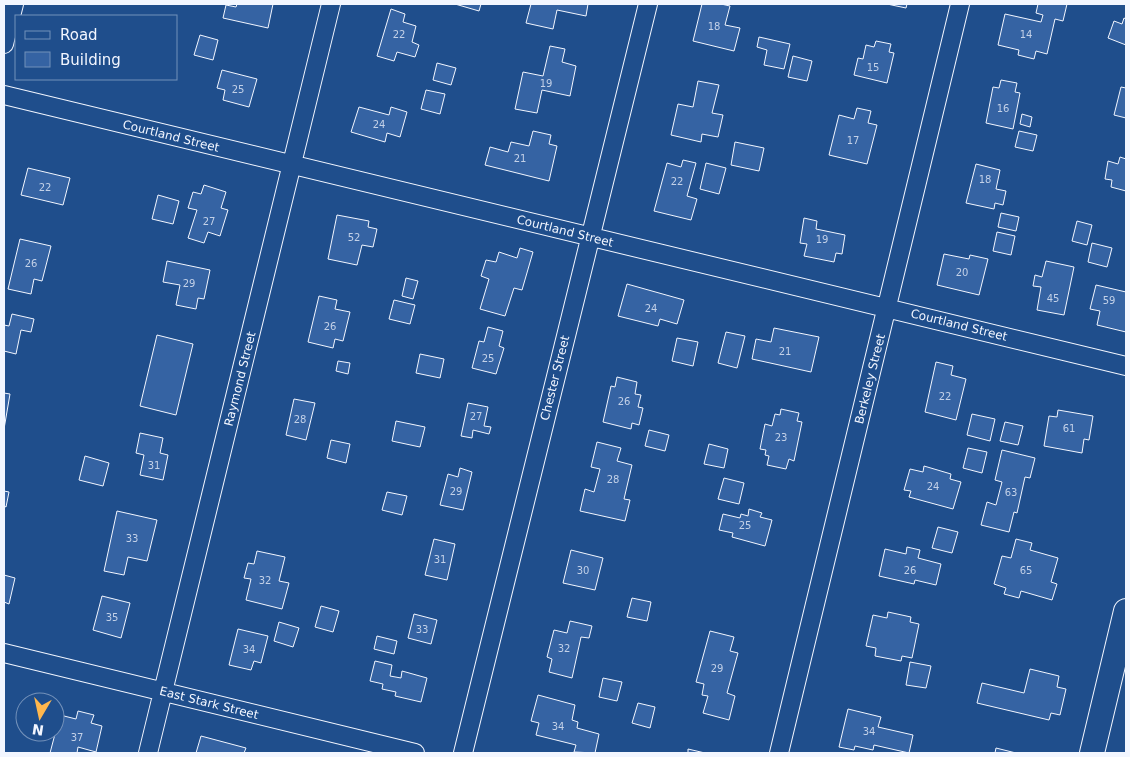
<svg xmlns="http://www.w3.org/2000/svg" width="1130" height="757" font-family="'DejaVu Sans',sans-serif">
	<rect width="100%" height="100%" fill="#1f4e8c"/>
	<path fill="#3563a3" stroke="#f2f6ff" d="M237 4H273L268 28 223 18 226 5 236 7Z
		M455 4H481L479 11Z
		M531 4H588L586 16 557 10 553 29 526 23Z
		M702 4H721L730 6 725 25 740 28 734 51 693 41Z
		M887 4H907L906 8Z
		M1038 4H1067L1063 21 1055 19 1047 54 1036 51 1034 59 1018 55 1019 50 998 45 1005 14 1041 22 1043 15 1036 13Z
		M391 9 405 14 403 22 416 26 412 42 419 45 415 57 397 52 394 61 377 56Z
		M1124 18 1126 19V45L1108 38 1114 21 1122 24Z
		M200 35 218 40 213 60 194 55Z
		M759 37 790 44 784 69 764 65 767 50 757 47Z
		M876 41 891 44 889 52 894 53 887 83 854 75 858 58 863 59 866 45 874 47Z
		M550 46 565 49 562 62 576 66 570 96 542 90 537 113 515 109 523 72 543 76Z
		M793 56 812 61 807 81 788 77Z
		M437 63 456 68 451 85 433 80Z
		M222 70 257 79 249 107 223 100 225 90 217 88Z
		M1001 80 1017 83 1015 92 1020 93 1013 129 986 123 993 87 999 88Z
		M698 81 719 85 712 113 723 115 718 137 702 134 701 142 671 135 678 104 693 107Z
		M1121 87 1126 88V118L1114 115Z
		M426 90 445 94 440 114 421 109Z
		M359 107 389 115 391 107 407 112 400 137 387 133 385 142 351 132Z
		M857 108 871 111 868 123 877 125 867 164 829 155 839 115 854 119Z
		M1022 114 1032 117 1030 127 1020 124Z
		M533 131 551 135 549 144 557 146 549 181 485 165 490 147 508 152 511 142 529 146Z
		M1019 131 1037 135 1033 151 1015 147Z
		M735 142 764 148 759 171 731 165Z
		M1120 157 1126 159V191L1111 187 1112 180 1105 179 1108 161 1118 164Z
		M683 160 696 163 687 196 697 199 691 220 654 211 667 163 681 167Z
		M706 163 726 168 719 194 700 189Z
		M976 164 1000 170 996 189 1006 191 1003 205 995 203 994 209 966 203Z
		M28 168 70 178 63 205 21 195Z
		M204 185 226 192 221 208 228 210 220 236 208 232 204 243 188 238 197 210 188 208 193 192 201 194Z
		M158 195 179 201 173 224 152 219Z
		M1001 213 1019 217 1016 231 998 227Z
		M337 215 369 221 368 227 377 229 373 247 362 245 357 265 328 259Z
		M804 218 817 221 816 229 845 235 842 254 836 253 834 262 804 256 807 244 800 243Z
		M1077 221 1092 225 1087 245 1072 241Z
		M997 232 1015 236 1011 255 993 251Z
		M20 239 51 246 42 281 34 279 31 294 8 289Z
		M1092 243 1112 248 1107 267 1088 262Z
		M520 248 533 252 522 290 514 288 505 316 480 309 489 279 481 276 486 260 496 262 499 252 517 258Z
		M944 254 969 259 970 255 988 259 979 295 937 285Z
		M167 261 210 270 204 299 198 298 196 309 176 305 180 285 163 282Z
		M1046 261 1074 267 1064 315 1037 310 1041 287 1033 286 1035 275 1042 277Z
		M406 278 418 281 413 299 402 296Z
		M627 284 684 300 677 324 660 319 658 326 618 316Z
		M1096 285 1126 292V332L1097 325 1100 311 1090 309Z
		M319 296 337 300 335 309 350 312 343 341 335 339 333 348 308 342Z
		M394 300 415 305 410 324 389 319Z
		M12 314 34 319 31 332 21 330 16 354 4 351V325L9 326Z
		M488 327 503 331 499 346 504 348 496 374 472 368 479 341 484 342Z
		M774 328 819 337 811 372 752 359 756 339 771 342Z
		M726 332 745 336 737 368 718 363Z
		M157 335 193 344 176 415 140 406Z
		M677 338 698 342 693 366 672 361Z
		M420 354 444 359 440 378 416 373Z
		M338 361 350 363 348 374 336 371Z
		M936 362 953 366 951 375 966 379 956 420 925 412Z
		M617 377 637 382 635 394 641 395 638 407 643 408 639 425 632 423 631 429 603 422 611 386 615 387Z
		M4 393 10 394 4 429Z
		M294 399 315 403 306 440 286 435Z
		M468 403 488 407 484 426 491 427 489 434 473 430 472 438 461 436Z
		M781 409 799 413 797 421 802 422 794 461 789 459 786 469 767 465 769 456 765 455 766 450 760 449 765 424 772 426 775 414 780 415Z
		M1058 410 1093 416 1089 440 1084 439 1082 453 1044 446 1049 416 1057 417Z
		M972 414 995 419 990 441 967 435Z
		M396 421 425 427 420 447 392 441Z
		M1005 422 1023 426 1018 445 1000 441Z
		M649 430 669 435 665 451 645 446Z
		M140 433 163 438 160 453 168 455 163 480 140 475 144 455 136 453Z
		M331 440 350 444 346 463 327 458Z
		M597 442 621 448 617 461 632 465 624 499 630 500 625 521 580 511 585 489 594 492 600 469 591 467Z
		M709 444 728 449 724 468 704 464Z
		M968 448 987 452 982 473 963 468Z
		M1002 450 1035 458 1030 478 1025 477 1017 513 1014 512 1009 532 981 525 987 502 996 505 1002 482 995 480Z
		M85 456 109 463 103 486 79 480Z
		M924 466 951 474 950 479 961 482 953 509 909 497 911 491 904 490 910 469 923 472Z
		M460 468 472 472 463 510 440 505 448 474 458 477Z
		M724 478 744 483 739 504 718 499Z
		M4 491 9 492 6 507 4 506Z
		M387 492 407 496 402 515 382 510Z
		M749 509 762 513 760 517 772 520 765 546 732 537 733 533 719 530 723 514 740 518 741 514 748 516Z
		M117 511 157 520 147 561 128 557 124 575 104 571Z
		M938 527 958 532 952 553 932 548Z
		M434 539 455 544 447 580 425 575Z
		M1016 539 1032 543 1030 550 1058 558 1051 582 1057 584 1052 600 1021 591 1019 598 1004 594 1006 588 994 584 1002 556 1011 558Z
		M907 547 920 550 918 558 941 564 936 585 915 580 914 584 879 576 885 549 906 554Z
		M571 550 603 558 595 590 563 583Z
		M257 551 285 557 279 581 289 583 282 609 246 600 251 579 244 578 248 563 254 564Z
		M4 575 15 578 9 604 4 602Z
		M102 596 130 603 121 638 93 630Z
		M632 598 651 602 647 621 627 617Z
		M321 606 339 611 333 632 315 627Z
		M888 612 911 617 910 622 919 624 912 658 902 656 901 661 875 656 876 648 866 646 873 615 887 618Z
		M414 614 437 620 431 644 408 638Z
		M570 621 592 626 589 638 581 637 572 678 549 672 552 659 547 657 554 630 567 633Z
		M279 622 299 628 293 647 274 641Z
		M238 629 268 636 261 663 254 661 251 670 229 665Z
		M710 631 734 637 730 651 738 653 727 693 735 696 729 720 703 713 708 696 702 695 704 684 696 682Z
		M377 636 397 641 394 654 374 649Z
		M375 661 392 665 390 676 401 678 402 671 427 678 421 702 395 696 396 692 382 689 383 684 370 681Z
		M910 662 931 666 926 688 906 685Z
		M1030 669 1059 676 1057 687 1066 689 1060 715 1051 713 1049 720 977 703 982 683 1024 693Z
		M603 678 622 682 617 701 599 697Z
		M538 695 575 705 572 720 578 722 577 728 599 734 595 753 574 752 576 745 536 735 539 723 531 721Z
		M638 703 655 707 650 728 632 723Z
		M848 709 881 717 878 727 913 735 909 753 874 745 873 750 855 746 854 750 839 747Z
		M78 711 94 715 91 723 102 726 96 752 78 747 77 753H50L60 715 76 719Z
		M201 736 246 748 244 753H196Z
		M996 748 1016 753H995Z
		M688 749 705 753H688Z"/>
	<g fill="none" stroke-linecap="round" stroke-linejoin="round">
		<g stroke="#f2f6ff" stroke-width="20">
			<path id="street" d="M4 44 14 4
				M4 95 1126 366
				M4 653 415 753
				M148 753 331 4
				M463 753 648 4
				M779 753 960 4"/>
		</g>
		<g stroke="#f2f6ff" stroke-width="26">
			<path id="secondary" d="M1092 753 1126 611"/>
		</g>
		<use href="#street" stroke="#1f4e8c" stroke-width="18"/>
		<use href="#secondary" stroke="#1f4e8c" stroke-width="24"/>
	</g>
	<g text-anchor="middle" dominant-baseline="central" stroke-width="4" stroke-linejoin="round" paint-order="stroke">
		<g font-size="10" fill="#c3d1e8">
			<text x="714" y="26">18</text>
			<text x="399" y="34">22</text>
			<text x="1026" y="34">14</text>
			<text x="873" y="67">15</text>
			<text x="546" y="83">19</text>
			<text x="238" y="89">25</text>
			<text x="1003" y="108">16</text>
			<text x="379" y="124">24</text>
			<text x="853" y="140">17</text>
			<text x="520" y="158">21</text>
			<text x="985" y="179">18</text>
			<text x="677" y="181">22</text>
			<text x="45" y="187">22</text>
			<text x="209" y="221">27</text>
			<text x="354" y="237">52</text>
			<text x="822" y="239">19</text>
			<text x="31" y="263">26</text>
			<text x="962" y="272">20</text>
			<text x="189" y="283">29</text>
			<text x="1053" y="298">45</text>
			<text x="1109" y="300">59</text>
			<text x="651" y="308">24</text>
			<text x="330" y="326">26</text>
			<text x="785" y="351">21</text>
			<text x="488" y="358">25</text>
			<text x="945" y="396">22</text>
			<text x="624" y="401">26</text>
			<text x="476" y="416">27</text>
			<text x="300" y="419">28</text>
			<text x="1069" y="428">61</text>
			<text x="781" y="437">23</text>
			<text x="154" y="465">31</text>
			<text x="613" y="479">28</text>
			<text x="933" y="486">24</text>
			<text x="456" y="491">29</text>
			<text x="1011" y="492">63</text>
			<text x="745" y="525">25</text>
			<text x="132" y="538">33</text>
			<text x="440" y="559">31</text>
			<text x="583" y="570">30</text>
			<text x="910" y="570">26</text>
			<text x="1026" y="570">65</text>
			<text x="265" y="580">32</text>
			<text x="112" y="617">35</text>
			<text x="422" y="629">33</text>
			<text x="564" y="648">32</text>
			<text x="249" y="649">34</text>
			<text x="717" y="668">29</text>
			<text x="558" y="726">34</text>
			<text x="869" y="731">34</text>
			<text x="77" y="737">37</text>
		</g>
		<g font-size="12" fill="#f2f6ff" stroke="#1f4e8c">
			<text transform="translate(171 136) rotate(14)">Courtland Street</text>
			<text transform="translate(565 231) rotate(14)">Courtland Street</text>
			<text transform="translate(959 325) rotate(14)">Courtland Street</text>
			<text transform="translate(555 378) rotate(-76)">Chester Street</text>
			<text transform="translate(240 379) rotate(-76)">Raymond Street</text>
			<text transform="translate(870 379) rotate(-76)">Berkeley Street</text>
			<text transform="translate(209 703) rotate(14)">East Stark Street</text>
		</g>
	</g>
	<rect width="1130" height="757" fill="none" stroke="#f2f6ff" stroke-width="10"/>
	<rect x="15" y="15" width="162" height="65" fill="#1f4e8c" stroke="#7391ba"/>
	<rect x="25" y="31" width="25" height="8" fill="#1f4e8c" stroke="#7391ba"/>
	<text x="60" y="40" font-size="15" fill="#f2f6ff">Road</text>
	<rect x="25" y="52" width="25" height="15" fill="#3563a3" stroke="#7391ba"/>
	<text x="60" y="65" font-size="15" fill="#f2f6ff">Building</text>
	<g transform="translate(40 717) rotate(189)"><circle r="24" fill="#1f4e8c" stroke="#7391ba"/>
	<path d="M0-4L9 19L0 12L-9 19Z" fill="#ffb74d"/>
	<text y="-8" font-size="14" font-weight="bold" text-anchor="middle" fill="#f2f6ff">N</text>
	</g>
</svg>
